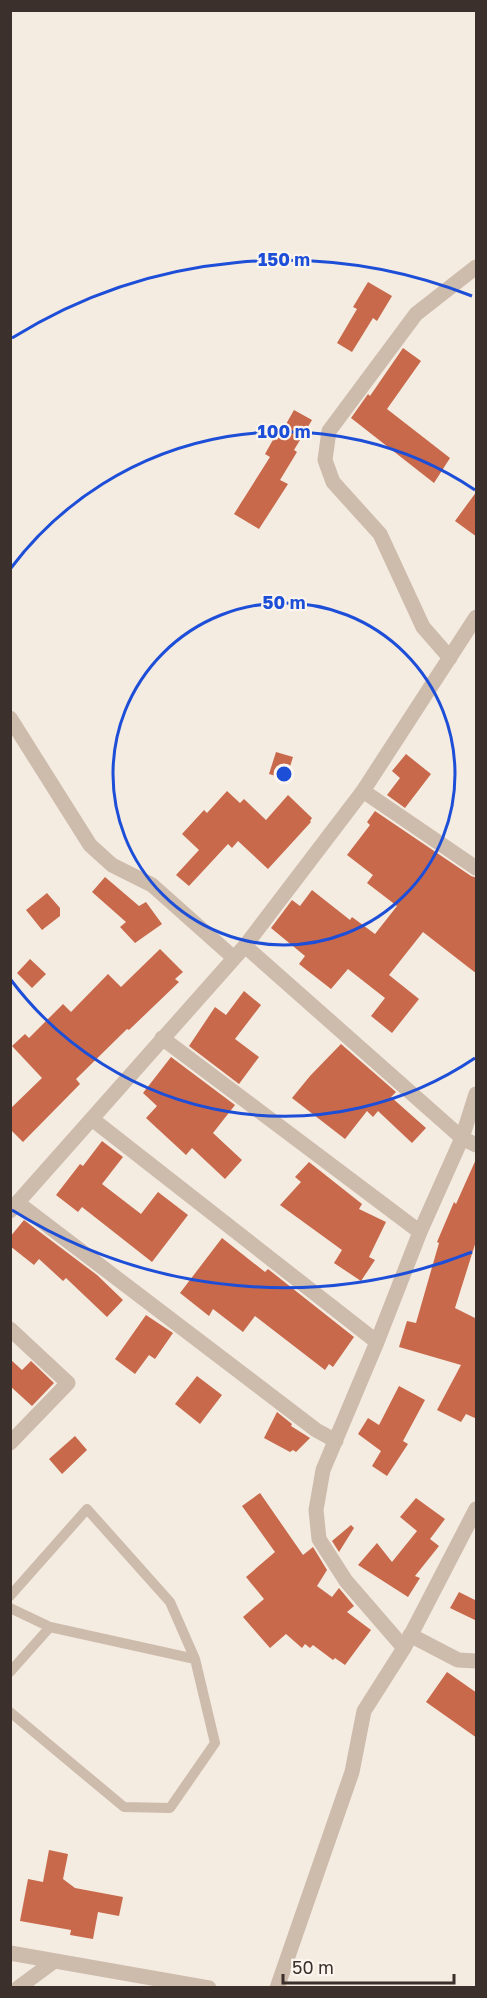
<svg xmlns="http://www.w3.org/2000/svg" width="487" height="1998" font-family="'Golos Text',sans-serif">
	<rect width="100%" height="100%" fill="#f4ebe1"/>
	<path fill="#c8694b" d="M368 282 392 296 377 321 373 318 352 352 337 343 357 309 353 307Z
		M403 348 421 361 387 409 450 458 434 483 351 418 368 394 370 396Z
		M294 410 312 420 294 450 297 452 280 480 288 484 259 529 234 514 270 457 265 454 274 438 277 440Z
		M477 491V537L455 521Z
		M276 752 293 757 286 779 269 774Z
		M406 754 431 774 405 808 387 795 400 778 392 771Z
		M227 791 240 803 244 799 266 820 288 795 312 818 310 821 311 822 268 869 238 841 232 848 228 844 189 886 176 875 199 850 182 834 204 810 207 813Z
		M375 811 471 876 477 878V974L423 932 389 975 419 999 392 1033 371 1016 385 998 348 969 331 989 299 964 305 956 271 928 292 900 300 906 312 890 350 920 352 917 375 934 397 906 367 883 373 875 347 855 370 825 367 822Z
		M105 877 139 906 146 902 162 924 135 943 120 927 126 922 92 892Z
		M47 893 60 908V916L42 930 26 910Z
		M160 949 183 972 175 979 179 982 129 1030 127 1029 76 1079 80 1084 23 1142 10 1129V1109L42 1078 12 1046 25 1034 29 1038 63 1004 71 1012 108 974 121 987Z
		M30 959 46 974 32 988 17 973Z
		M244 991 261 1005 235 1039 259 1057 239 1084 189 1046 215 1007 226 1015Z
		M341 1044 396 1092 391 1097 426 1128 412 1143 378 1111 373 1117 367 1111 345 1139 292 1098 310 1076Z
		M171 1057 235 1105 213 1133 242 1160 225 1179 192 1148 186 1155 146 1118 157 1106 143 1093Z
		M102 1141 123 1157 102 1184 141 1214 158 1192 188 1215 152 1262 82 1207 78 1212 56 1195 80 1164 83 1166Z
		M477 1157V1238L455 1308 477 1319V1419L466 1414 461 1422 437 1410 461 1365 399 1347 407 1321 416 1323 439 1243 437 1242 454 1202 456 1204Z
		M309 1162 362 1204 359 1209 386 1222 369 1257 375 1260 361 1281 334 1263 342 1250 280 1205 301 1182 295 1177Z
		M24 1220 97 1275 123 1300 107 1317 66 1278 63 1281 39 1259 34 1265 10 1246V1237Z
		M222 1238 265 1272 268 1269 354 1337 333 1367 329 1364 325 1370 255 1316 243 1332 213 1309 209 1316 180 1293Z
		M146 1315 173 1333 155 1359 149 1355 135 1374 115 1359Z
		M10 1359 22 1370 31 1361 54 1383 32 1406 10 1386Z
		M197 1376 222 1395 200 1424 175 1404Z
		M399 1386 425 1400 403 1441 408 1444 387 1476 372 1466 381 1451 358 1434 368 1418 379 1425Z
		M277 1412 292 1424 291 1426 310 1438 296 1452 293 1450 290 1452 264 1438Z
		M75 1436 87 1450 62 1474 49 1459Z
		M260 1493 303 1555 313 1547 327 1570 317 1586 332 1597 339 1588 354 1606 347 1612 371 1630 345 1665 335 1658 333 1660 313 1645 310 1648 305 1644 302 1648 286 1634 270 1648 243 1617 264 1599 246 1577 275 1552 242 1506Z
		M416 1498 445 1519 430 1539 439 1546 415 1576 420 1578 408 1597 358 1565 377 1543 392 1562 417 1531 400 1517Z
		M351 1525 354 1528 339 1552 332 1541Z
		M459 1592 477 1601V1621L450 1608Z
		M447 1672 477 1693V1738L426 1702Z
		M49 1850 68 1854 63 1879 75 1888 123 1897 119 1916 98 1912 93 1939 70 1935 71 1930 20 1921 28 1879 43 1882Z"/>
	<g fill="none" stroke-linecap="round" stroke-linejoin="round">
		<path stroke="#cdbbac" stroke-width="10" d="M10 1596 87 1509 170 1602 195 1659 215 1743 170 1808 124 1807 10 1712
			M10 1608 50 1627 195 1659
			M10 1672 50 1627"/>
		<path stroke="#cdbbac" stroke-width="15" d="M450 658 423 627 380 534 333 482 325 460 329 431 416 314 476 267
			M10 718 90 845 112 865 152 885 234 958
			M363 791 476 868
			M245 946 462 1138 476 1145
			M162 1038 420 1232
			M92 1119 377 1342
			M18 1203 316 1430 336 1441
			M10 1211 245 946 363 791 476 617
			M10 1329 68 1383 10 1443
			M410 1635 458 1660 476 1661
			M404 1648 346 1581 319 1539 316 1510 323 1470 377 1342 420 1232 462 1138 476 1094
			M18 1988 53 1962
			M277 1988 352 1772 364 1711 404 1648 476 1509"/>
		<path stroke="#cdbbac" stroke-width="15" d="M10 1953 209 1988"/>
	</g>
	<g fill="none" stroke="#1d4ed8" stroke-width="3">
		<circle cx="284" cy="774" r="171"/>
		<path d="M475 1058A342 342 0 0 1 11 980M11 568A342 342 0 0 1 475 490"/>
		<path d="M472 1252A514 514 0 0 1 12 1210M12 338A514 514 0 0 1 472 296"/>
	</g>
	<circle cx="284" cy="774" r="9" fill="#1d4ed8" stroke="#fbf5ee" stroke-width="3"/>
	<g font-size="18" text-anchor="middle" font-weight="bold" fill="#1d4ed8" stroke="#fbf5ee" stroke-width="4.5" stroke-linejoin="round" paint-order="stroke">
		<text x="284" y="266">150 m</text>
		<text x="284" y="438">100 m</text>
		<text x="284" y="609">50 m</text>
	</g>
	<rect width="487" height="1998" fill="none" stroke="#3b302b" stroke-width="24"/>
	<path d="M283 1974v9h171v-9" fill="none" stroke="#3b302b" stroke-width="3"/>
	<text x="292" y="1974" font-size="18" fill="#3b302b" stroke="#fbf5ee" stroke-width="4.5" paint-order="stroke">50 m</text>
</svg>
